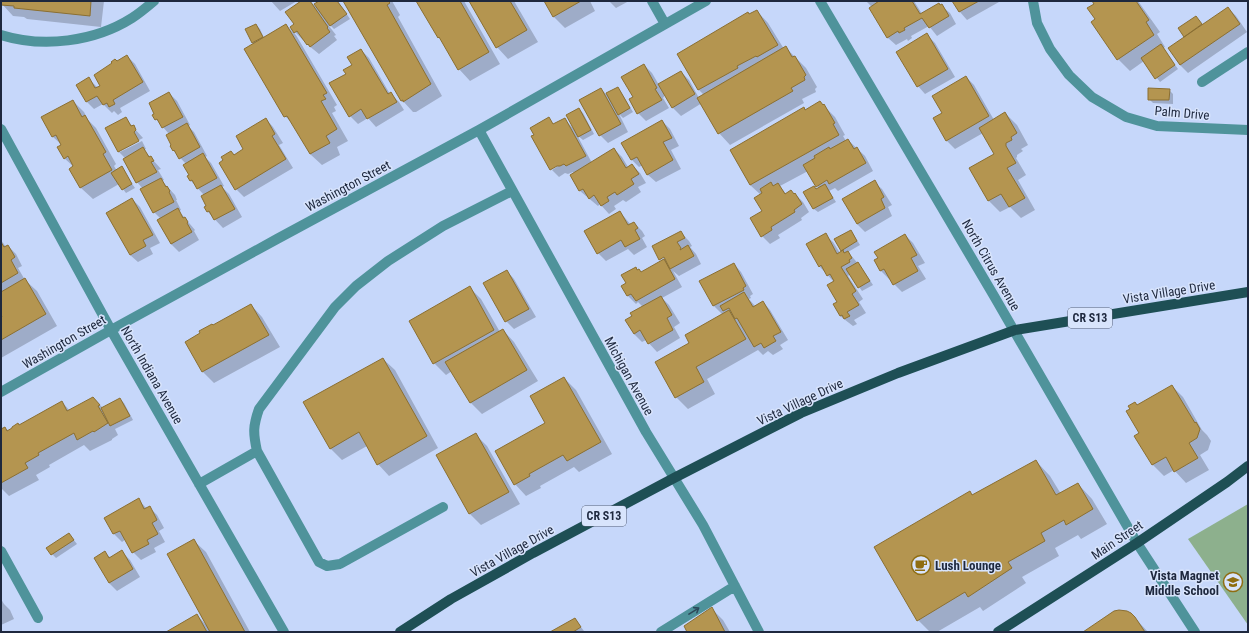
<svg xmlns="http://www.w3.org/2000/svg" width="1249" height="633" font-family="'Roboto Condensed',sans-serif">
	<rect width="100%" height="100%" fill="#c6d7fa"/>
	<path fill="#8db08d" d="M1248 504V625L1188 539Z"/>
	<path fill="#0003" fill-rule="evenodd" d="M2 1H104L101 27 27 19 24 17 13 16 2 4Z
		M271 1H297L280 11Z
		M303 1H310L318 9 321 1H338L350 19 334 29 330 25 329 26 336 35 334 36 337 40 319 54 308 45 304 39 303 40 296 33 291 27 295 25Z
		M346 1H392L400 15 398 17 442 96 416 112H413L402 100Z
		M417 1H464L500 64 470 81 459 69Z
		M470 1H514L538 42 508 59 497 47Z
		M545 1H590L595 11 565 28 554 17Z
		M609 1H629L616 8Z
		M866 1H914L922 14 939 4 950 13 956 24 937 36 929 26 911 36 912 38 908 41 907 39 896 45 888 38 872 7Z
		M953 1H999V2L967 20 960 12Z
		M1093 1H1138L1160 32 1157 34 1165 47 1163 48 1178 69 1160 82 1144 61 1130 71 1118 59 1093 22 1096 19V4Z
		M1228 8 1236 16 1247 32 1188 73 1180 65 1169 49 1186 37 1185 36 1199 21 1203 26Z
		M757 11 768 23 784 49 786 48 806 68 817 87 815 89 816 92 802 99 804 103 730 145 719 133 702 103 681 116 673 108 665 95 663 98 669 108 646 121 638 113 634 98 644 65 652 73 659 85 681 72 689 80 699 98 704 95 699 90 678 54Z
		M256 25 260 29 264 38 286 25 296 35 337 105 334 107 336 111 332 113 348 141 337 147 340 155 322 165 310 154 293 124 285 116 253 42Z
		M927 35 935 43 955 77 925 94 918 86Z
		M361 50 369 58 390 94H391L399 102 404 110 376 127 368 118 358 124 350 116 347 74Z
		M127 56 135 64 150 91 120 108 122 112 118 115 114 111 112 113 103 104 94 109 86 101 89 79 98 88 102 86 117 62Z
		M966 77 974 85 994 120 1005 113 1017 125 1028 145 1021 149 1023 151 1017 155V157L1016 158 1026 175 1018 180 1035 210 1021 218 1010 207 1000 212 989 201 970 169 995 154 983 133 955 149 947 141 934 118 943 113Z
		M617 88 621 92 633 112 623 118 619 114 628 132 608 143 600 135 601 89 606 94Z
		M1169 90 1173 94V104L1153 103 1149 99Z
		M169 93 177 101 190 125 188 126 194 132 207 156 205 157 211 163 224 186 222 187 229 194 242 217 223 228 208 212 206 207 208 206 204 195 191 181 188 176H190L186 164 173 150 169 134 156 119Z
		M73 101 84 112 88 120 96 128 116 164 114 166 117 171 121 168 135 188 126 193 119 184 93 199 81 188 71 169 74 167 64 158 62 145 53 137Z
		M824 106 835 117 845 135 843 136 846 141 848 140 865 156 873 171 838 191 835 188 829 191 836 202 818 212 814 209V187L816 189 819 188 808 171 780 186 786 194H795L803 202 809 212 801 218 802 220 778 235 780 238 770 244 762 236 763 212 761 195 750 185 731 151 805 111Z
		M579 109 583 113 594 134 583 140 577 135 592 163 614 149 622 157 628 167 632 165 640 173 646 183 638 187 641 192 626 202 623 200 614 206 616 209 609 214 600 204 598 206 580 191 571 175 574 173 573 172 568 174 565 173 559 177 551 169 548 119 554 125 564 119 574 129ZM561 164 552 170V167Z
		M126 119 143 138 120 150V152L142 141 146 149 144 150 161 169 158 170 164 180 162 181 175 195 177 200H176L181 210 179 211 195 230 194 231 199 240 179 252 171 244 158 220 161 219 154 212 143 189 137 182 126 159 119 152 107 129Z
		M266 119 273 127 283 143 279 145 293 168 244 197 236 189 231 152 235 155 245 149Z
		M662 121 670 129 679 146 671 150 681 169 656 182 648 175 643 165 639 167 631 159Z
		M874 182 882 189 892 205 888 207 892 216 865 232 857 224Z
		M132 199 140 207 160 243 150 248 153 254 138 262 130 255Z
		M620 212 631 225 634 223 642 231 645 236 642 238 647 247 634 255 628 249 606 261 598 253Z
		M851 231 854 235 860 245 848 252 861 267 873 285 862 291 850 274 848 276 863 299 859 302 866 313 854 320 857 324 853 326 840 316 834 282 819 266 825 235 833 242 840 253 843 251 841 250Z
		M681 233 689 241 692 246 690 247 696 254 701 264 679 276 673 271 682 287 662 298 669 305 680 323 674 327 680 338 657 352 646 340 642 342 634 334 633 316 643 307 638 302 636 304 628 296 623 286 627 284 637 271 641 273 662 262 653 247ZM668 254 669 256 661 260V258Z
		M905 235 913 243 925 263 918 266 926 279 902 292 894 284 890 278 889 279 881 271 875 261Z
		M1 240 6 247 8 246 16 254 22 266 18 268 25 280 37 291 57 326 1 358V319L4 318 1 313Z
		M734 264 741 272 753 294 750 296 751 298 749 299 755 306 763 302 770 310 788 340 780 345 783 349 773 355 768 351 763 355 758 350 707 379 715 394 688 409 676 397 657 362 691 343 723 315 714 306Z
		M507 271 514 279 536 317 514 329 506 321 485 283Z
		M470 288 481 299 500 332 503 330 514 342 538 381 482 414 471 403 452 371 446 375 434 363Z
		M251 305 262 317 280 347 214 383 203 372 186 342Z
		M383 359 395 370 438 448 389 476 378 464 367 446 342 460 330 448Z
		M564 378 576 390 612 454 579 472 574 467 540 486 541 488 526 496 515 484 546 423Z
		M1172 386 1183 397 1202 430 1207 435 1211 441 1208 450 1200 455 1209 470 1186 483 1174 470 1164 476 1153 465 1135 437 1140 433 1138 406Z
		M93 398 103 408 120 399 124 403 133 420 115 429 118 435 112 439V440L90 451 84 445 49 465 50 467 36 475 39 480 9 496 1 488V430L5 428 9 431 62 402 70 411Z
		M476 435 487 446 520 504 481 525 470 514 438 456Z
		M1036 461 1050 476 1061 494 1078 484 1092 499 1107 524 1081 539 1078 535 1055 548 1059 556 1022 577 1026 583 983 611 980 607 937 632H930L918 620 970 492 973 496Z
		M138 499 147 509 149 507 157 515 164 528 159 531 165 542 154 548 156 552 141 560 133 552 126 539 122 542 114 534 105 518Z
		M69 534 77 544 56 558 52 554Z
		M194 541 206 552 250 632H168L197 615 207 626Z
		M122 552 130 560 140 577 117 591 109 583 105 553 111 558Z
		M1 599 4 604 10 610 14 619 1 625Z
		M712 609 723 620 730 632H688Z
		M1135 618 1148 632H1085Z
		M575 619 584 631 552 632Z"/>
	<path fill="#b49550" stroke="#8b6f31" d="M1 1H91L90 16 14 8V6L1 5Z
		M301 1H310L328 27 327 28 330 32 310 47 308 44 307 45 297 31 294 33 290 27 294 24 285 12Z
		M319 1H337L347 14 330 26 314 4Z
		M343 1H388L390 3 387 5 431 84 403 102V100L401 101Z
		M416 1H460L489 52 458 70 439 37 438 38Z
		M469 1H510L527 30 496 48Z
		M544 1H581L553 17Z
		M879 1H912L920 14 939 3 940 5 942 4 949 16 929 28 922 18 904 28 905 30 899 33 898 31 887 38 869 8Z
		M952 1H979L959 12Z
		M1092 1H1136L1149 20 1146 22 1154 35 1117 60 1091 22 1095 19 1087 8 1094 4Z
		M1228 7 1240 24 1180 65 1168 48Z
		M757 10 778 45 757 57 756 56 737 66 738 68 698 90 677 54 748 12 749 14Z
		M1196 16 1202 24 1184 37 1178 28Z
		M256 24 263 37 252 43 245 29Z
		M286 24 327 93 323 95 326 99 321 101 337 129 326 136 330 143 310 154 287 116 284 117 244 49Z
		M927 33 948 69 917 87 896 52Z
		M1161 44 1175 65 1155 79 1141 58Z
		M786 46 792 57 795 56 806 75 804 77 805 80 791 88 793 91 718 134 697 98Z
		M361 49 388 94 391 92 397 102 367 119 361 109 349 117 329 83 346 74 343 70 352 65 347 57Z
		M127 55 143 82 113 100 115 104 109 107 107 103 103 105 97 96 86 102 76 85 89 77 95 88 100 86 94 75 112 63 111 62 115 59 117 61Z
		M644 64 657 88 655 89 662 100 637 114 629 99 633 97 621 77Z
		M681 71 695 94 672 108 658 84Z
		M966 76 989 116 946 141 933 118 942 113 932 96Z
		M618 87 630 108 618 115 606 93Z
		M601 88 621 124 599 136 579 100Z
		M1148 88 1170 89 1169 100H1148Z
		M169 92 183 117 162 128 157 119 155 120 152 115 154 114 149 103Z
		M73 100 82 117 85 115 106 152 103 154 112 170 80 188 69 169 73 166 68 156 64 159 57 147 61 145 56 135 52 137 41 117Z
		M820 101 823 105 824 104 835 123 833 124 839 135 750 185 730 150 804 107 805 110Z
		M579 108 591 130 578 137 566 115Z
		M1005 112 1017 133 1011 137 1012 140 1006 143V146L1016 163 1007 168 1025 198 1009 207 1001 194 988 201 969 168 994 154 979 128Z
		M126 117 131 126 134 125 136 130 134 132 139 141 118 152 105 128Z
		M549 117 553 124 565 118 586 156 566 166 564 164 560 166H557L550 170 531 136 534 135 530 128Z
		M266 118 275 134 272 136 286 159 235 190 219 163 223 160 221 157 231 151 234 155 243 149 236 136Z
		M662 120 672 138 663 142 673 160 647 175 637 157 631 160 621 143Z
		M187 123 200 147 179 159 174 150 173 151 170 146 171 145 166 135Z
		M848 139 854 149 857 147 866 163 829 184 827 180 816 187 803 165 815 158 814 156 829 147 830 149Z
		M143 147 149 157 151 156 154 161 151 162 157 172 136 183 123 159Z
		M614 148 626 168 632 164 639 174 631 179 634 184 617 195 615 192 607 197 609 201 601 206 594 195 589 199 583 189 579 191 570 175Z
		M203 153 217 178 197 189 192 180 190 181 187 176 189 175 183 165Z
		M122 166 132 184 122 190 111 173Z
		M161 178 166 187 167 186 170 191 169 192 174 202 153 213 140 189Z
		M875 180 884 197 881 199 885 208 857 224 842 199Z
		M771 182 773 186 778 183 785 194 791 190 794 194 795 193 802 204 794 210 795 212 771 227 772 230 761 237 750 218 762 211 754 198 762 193 760 189Z
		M825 184 833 198 813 209 803 192 814 186 816 189Z
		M221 185 235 209 214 220 209 211 207 212 204 207 206 206 201 196Z
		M132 198 153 235 143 240 146 246 130 255 106 213Z
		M178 208 183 218 185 217 188 222 187 223 192 232 171 244 157 220Z
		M620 211 628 225 634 222 638 228 635 230 640 239 625 247 621 240 597 254 584 231Z
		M851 230 857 241 841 251 834 239Z
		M681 231 685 238 677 242 681 248 680 250 688 245 694 256 670 269 664 257 659 260 652 246Z
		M826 233 837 254 843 250 844 253 848 251 852 258 849 260 850 262 841 267 856 291 852 294 859 305 847 312 850 316 844 319 842 315 840 316 833 304 837 302 827 285 834 281 830 274 827 276 821 265 819 267 806 244Z
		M905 234 917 255 911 258 918 271 893 285 884 269 880 271 874 260 878 258 874 252Z
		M1 242 4 247 8 245 15 257 11 260 18 273 1 283Z
		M664 259 675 279 636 301 631 294 627 296 621 286 626 283 621 275 636 267 637 270 639 269 641 272Z
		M858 262 870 281 858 288 846 269Z
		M734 263 746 286 743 288 744 290 713 306 699 281Z
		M507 270 529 309 505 322 483 283Z
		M25 278 46 314 1 340V318L2 317 1 315V292Z
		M470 286 494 330 433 364 409 321Z
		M744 292 753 307 763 301 781 332 773 336 776 341 764 348 761 343 754 347 737 318 735 319 729 308 723 311 720 306Z
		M661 296 672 315 667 318 673 330 648 344 640 330 634 334 625 320 632 316 630 313Z
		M251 304 269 335 202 372 185 342 200 333 199 331 212 324 213 325Z
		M729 310 746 339 696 367 704 382 675 398 655 362 689 343 685 335Z
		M503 329 527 370 470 403 445 362Z
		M383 358 427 436 377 465 359 432 330 449 303 402Z
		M564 377 601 442 567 461 563 455 529 474 530 476 514 485 495 451 545 423 530 396Z
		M1172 385 1195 423 1196 422 1200 429 1197 438 1189 443 1198 458 1174 472 1166 457 1152 465 1134 436 1139 433 1126 411 1130 409 1128 406 1135 402 1137 405Z
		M93 397 100 405 98 406 108 423 94 432 93 431 77 440 74 433 38 453 39 455 25 463 28 468 1 483V429L5 427 7 431 12 428V427L18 423 19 425 62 401 67 411Z
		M120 398 130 416 110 426 101 408Z
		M476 433 509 492 469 514 436 455Z
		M1036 460 1056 495 1078 483 1093 509 1066 525 1064 520 1041 533 1045 541 1008 562 1012 568 968 597 965 592 917 621 874 547 970 491 972 495Z
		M139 498 144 509 150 506 157 520 152 523 158 534 147 540 149 544 132 553 120 531 113 534 104 518Z
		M69 533 74 540 51 555 46 548Z
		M194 539 245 632H210L167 554Z
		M122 550 133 569 109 583 94 558 105 551 109 558Z
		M712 607 725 632H687L684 626Z
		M1119 610 1127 611 1131 613 1135 617 1145 632H1083L1114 611Z
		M197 614 207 632H166Z
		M575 618 581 627 573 632H550Z"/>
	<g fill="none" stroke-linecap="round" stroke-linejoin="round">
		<path stroke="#4f939b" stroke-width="10" d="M652 1 665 24
			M820 1 994 296 1137 543 1195 632
			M1033 1 1037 23 1050 49 1069 75 1092 97 1126 117 1157 126 1248 130
			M1 35C43 48 94 42 132 18 140 13 147 7 154 1
			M1202 82 1248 52
			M1 129 111 330 284 632
			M479 130 646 432 703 525 759 632
			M1 392 111 330 277 239 479 130 706 1
			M257 451 319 562 327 566 340 564 443 507
			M199 484 257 451C253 433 253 426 259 409L335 307 356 286 388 261 443 226 512 191
			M1 551 38 618
			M661 632 735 586"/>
		<path stroke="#1e4f55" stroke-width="10" d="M400 632 451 599 533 553 674 478 801 413 898 373 1015 330 1248 292
			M998 632 1137 543 1227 482 1248 466"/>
	</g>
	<defs><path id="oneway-shaft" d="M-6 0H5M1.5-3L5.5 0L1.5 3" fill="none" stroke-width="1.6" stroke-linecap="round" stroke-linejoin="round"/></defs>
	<use stroke="#2d485a" href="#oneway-shaft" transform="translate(694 611) rotate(-32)"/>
	<defs>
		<g id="cafe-ring" transform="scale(1)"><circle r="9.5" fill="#d8e4fc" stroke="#8f6d11" stroke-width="1.5"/><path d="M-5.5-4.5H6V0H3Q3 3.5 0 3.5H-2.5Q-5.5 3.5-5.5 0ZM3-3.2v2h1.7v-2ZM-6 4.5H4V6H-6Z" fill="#8f6d11"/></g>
		<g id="school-ring" transform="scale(1)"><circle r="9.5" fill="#d8e4fc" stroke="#8f6d11" stroke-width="1.5"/><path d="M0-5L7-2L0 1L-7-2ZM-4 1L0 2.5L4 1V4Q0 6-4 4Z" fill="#8f6d11"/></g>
	</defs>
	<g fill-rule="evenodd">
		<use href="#cafe-ring" x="921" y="565"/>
		<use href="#school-ring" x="1233" y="582"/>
	</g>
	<g text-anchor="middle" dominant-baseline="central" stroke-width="3" stroke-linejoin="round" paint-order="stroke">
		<g fill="#d8e4fc" stroke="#566077" stroke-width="1">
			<rect x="1068" y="308" width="44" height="20" rx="3"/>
			<rect x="582" y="506" width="44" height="20" rx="3"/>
		</g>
		<g font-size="12" font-weight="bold" fill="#1e283e">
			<text x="1090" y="318">CR S13</text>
			<text x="604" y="516">CR S13</text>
		</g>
		<g font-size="13" fill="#1e283e" stroke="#d8e4fc">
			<text transform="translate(1182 113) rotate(5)">Palm Drive</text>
			<text transform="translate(348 186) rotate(-28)">Washington Street</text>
			<text transform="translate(991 265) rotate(60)">North Citrus Avenue</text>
			<text transform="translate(1169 292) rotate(-9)">Vista Village Drive</text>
			<text transform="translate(64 342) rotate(-30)">Washington Street</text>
			<text transform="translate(152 375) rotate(60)">North Indiana Avenue</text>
			<text transform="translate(629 376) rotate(61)">Michigan Avenue</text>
			<text transform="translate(800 402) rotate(-25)">Vista Village Drive</text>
			<text transform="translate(1117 540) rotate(-34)">Main Street</text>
			<text transform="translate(512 551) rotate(-29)">Vista Village Drive</text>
		</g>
		<g font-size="13" font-weight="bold" fill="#1e283e" stroke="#d8e4fc" text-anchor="start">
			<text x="935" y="565">Lush Lounge</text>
			<text x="1219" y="575" text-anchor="end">Vista Magnet<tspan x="1219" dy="15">Middle School</tspan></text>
		</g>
	</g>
	<rect width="1249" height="633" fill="none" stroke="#1e283e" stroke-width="4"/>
</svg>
